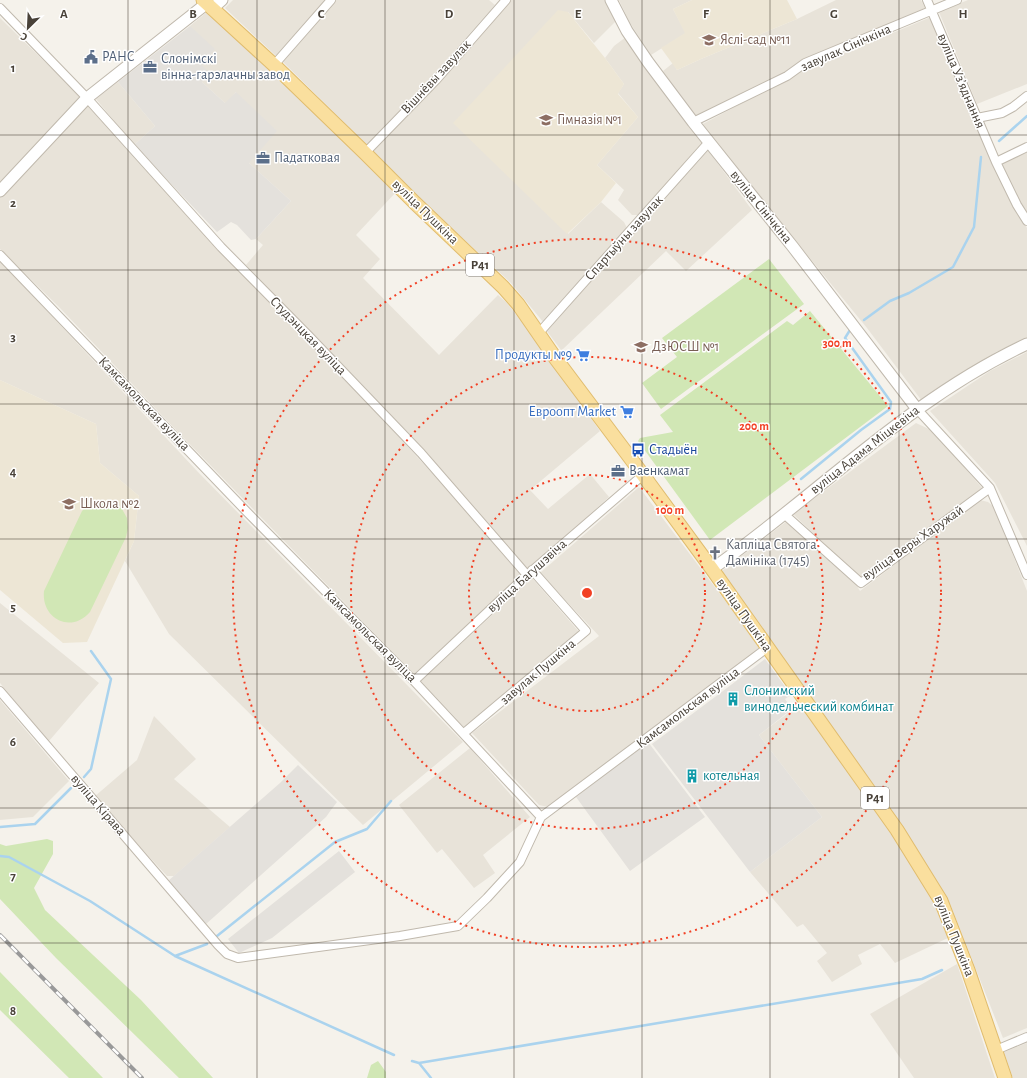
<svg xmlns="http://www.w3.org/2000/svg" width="1027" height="1078" font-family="'Alegreya Sans',sans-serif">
	<rect width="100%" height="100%" fill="#f5f2eb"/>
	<path fill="#e8e3d9" d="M233 0H325L276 56 225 8Z
		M336 0H489L495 5 433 75 367 145 282 61Z
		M511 0H607L617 20 594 43 568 12V234L601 202 624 222 627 228 606 253 544 323 511 283 421 200 372 151 373 148 430 92Z
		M619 0H692L673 9 686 33 651 55 630 23Z
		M836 0H921L925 8 801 63 783 75 696 119 663 71 673 63 677 70 701 59 797 19Z
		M968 0H1027V84L977 104 939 12Z
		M208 11 397 191 356 235 380 259 363 278 439 355 498 295 507 303 526 327 600 431 530 490 548 509 590 474 609 497 528 570 422 447 246 265 263 245 256 239 291 201 249 163 236 92 226 104 202 82V65L190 26Z
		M931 17 1011 202 1027 228V339L996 352 922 401 867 328 701 125 806 69Z
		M0 18 83 99 0 185Z
		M626 37 703 141 701 146 638 215H632L618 200 624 190 597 165 638 117 618 93 624 84 605 58 614 46Z
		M118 82 155 126 134 145 96 99Z
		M88 105 374 410 454 497 521 576 414 674 175 429 60 308 0 249V197Z
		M707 149 752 210 686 271 666 251 563 349 561 350 546 330Z
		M1027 152V213L1000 164Z
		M0 261 198 472 463 742 363 825 169 634 125 561 134 541 139 496 100 463 96 424 0 380Z
		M1027 352V546L995 483 930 411 990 371Z
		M916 423 933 431 982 488 902 550 861 579 793 514Z
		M639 487 761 648 548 807 539 805 472 733 599 636 540 573Z
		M980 500 988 502 994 507 1027 591V1028L1003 1038 951 906 904 829 722 571 787 521 855 583 860 591Z
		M532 578 580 633 464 727 421 681Z
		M0 603 99 683 49 741 0 683Z
		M0 700 69 781 33 817 0 820Z
		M800 704 894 838 935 904 950 937 895 963 880 944 858 955 862 964 832 982 817 961 827 953 803 924 797 927 750 872 822 817 759 735Z
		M154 716 196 759 174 779 230 827 174 876H167L94 797 137 760Z
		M470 748 530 817 483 855 495 873 474 888 442 849 437 853 399 805Z
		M957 964 995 1078H914L870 1014Z
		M1027 1043V1078H1013L1004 1052Z"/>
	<path fill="#e4e1dc" d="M190 26 215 49 202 65 209 73 202 82 225 103 236 92 277 131 249 163 291 201 256 239 251 240 237 225 231 222 217 232 134 145 155 126 118 82Z
		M765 659 791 695 785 699 792 709 759 735 822 817 750 872 652 744 723 691Z
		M648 742 705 817 630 871 576 797Z
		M298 765 337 802 331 810 326 817 206 924 168 881 280 783Z
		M339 851 355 872 272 938 239 953 228 939Z"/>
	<path fill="#ede6d5" d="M692 0H787L797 19 701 59 677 70 661 48 685 33 673 9Z
		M558 10 568 12 605 58 624 84 618 94 638 117 597 165 616 183 601 202 567 234 453 123Z
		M0 380 96 424 100 463 139 496 134 541 87 642 63 643 0 590Z"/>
	<path fill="#d1e7b5" d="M769 259 804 304 661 409 642 383 677 357 662 338Z
		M810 311 888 406 710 540 638 441 640 438 673 432 660 415 787 321 793 325Z
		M99 501 114 503 122 509 127 518 128 528 126 537 90 612C71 634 41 619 44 591L82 511 89 504Z
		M47 839 53 841V854L34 888 45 910 141 1000 213 1078H179L56 958 0 899V844L6 846Z
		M0 972 103 1078H69L0 1010Z
		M378 1061 386 1072V1078H367L371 1065Z"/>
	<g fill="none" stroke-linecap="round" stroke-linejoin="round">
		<path stroke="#aad3ee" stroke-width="2.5" d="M999 141 1027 116
			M864 320 890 301 909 293 953 267 974 227 981 157
			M801 479 861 430 890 409 891 402 845 338 850 330
			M84 777 91 769 111 679 91 651
			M0 827 35 824 71 788
			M0 856 9 857 90 901 175 956 394 1055
			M217 936 335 842 367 829 391 801
			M175 956 207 944
			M412 1061 419 1063 922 979 942 970
			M419 1063 431 1078"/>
		<g stroke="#c0b9ad" stroke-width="10">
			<path id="minor" d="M927 0 996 162 1017 205 1027 221
				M0 8 87 98 221 247 309 336 421 453 527 575
				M274 65 331 0
				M977 118 1002 113 1013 107 1027 96
				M693 122 787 76 805 63 957 0
				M365 153 436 80 506 0
				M996 162 1027 147
				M0 255 246 511 414 681 541 817 767 648
				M538 334 709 142
				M917 409 990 488 1027 575
				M784 514 861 583 990 488
				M414 681 527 575 643 475
				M0 691 218 945 227 954 238 958 400 936 458 926 487 898 520 862 541 817
				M464 733 586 631 532 570
				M996 1050 1027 1037"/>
		</g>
		<g stroke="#c0b9ad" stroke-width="13">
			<path id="tertiary" d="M611 0 627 31 648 62 693 122 793 247 917 409
				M212 9 222 0
				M0 191 87 98 206 4
				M712 569C817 495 909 399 1027 344"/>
		</g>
		<g stroke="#e0bc6e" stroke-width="15">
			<path id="primary" d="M203 0 274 65 365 153 415 203 503 287 518 304 556 359 643 475 712 569 863 782 897 830 941 901 968 970 1005 1078"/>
		</g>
		<use href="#minor" stroke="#fff" stroke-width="8"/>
		<use href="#tertiary" stroke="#fff" stroke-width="11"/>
		<use href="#primary" stroke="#fadf9e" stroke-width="13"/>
		<g stroke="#999" stroke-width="4">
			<path id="rail" d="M0 935 142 1078"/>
		</g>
		<use href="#rail" stroke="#fff" stroke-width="2.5" stroke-dasharray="8" stroke-linecap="butt"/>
	</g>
	<path fill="none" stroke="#494239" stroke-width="1" stroke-opacity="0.55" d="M128 0V1078M257 0V1078M385 0V1078M514 0V1078M642 0V1078M770 0V1078M899 0V1078M0 135H1027M0 270H1027M0 404H1027M0 539H1027M0 674H1027M0 808H1027M0 943H1027"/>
	<g fill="none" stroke="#f24125" stroke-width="2" stroke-dasharray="2 4">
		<circle cx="587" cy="593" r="118"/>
		<circle cx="587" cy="593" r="236"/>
		<circle cx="587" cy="593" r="354"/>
	</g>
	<defs>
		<g id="school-bare" transform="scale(1.08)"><path d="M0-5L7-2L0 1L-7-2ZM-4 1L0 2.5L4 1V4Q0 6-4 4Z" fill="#8d6e63" stroke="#fff" stroke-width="2.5" paint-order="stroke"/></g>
		<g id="civic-bare" transform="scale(1.08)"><path d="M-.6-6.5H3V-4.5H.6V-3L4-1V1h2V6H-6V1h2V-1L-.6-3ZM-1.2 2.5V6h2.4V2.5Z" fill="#5c6f8a" stroke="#fff" stroke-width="2.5" paint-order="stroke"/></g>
		<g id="office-bare" transform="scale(1.08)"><path d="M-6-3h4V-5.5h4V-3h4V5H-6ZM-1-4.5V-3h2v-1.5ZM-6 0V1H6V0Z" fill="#5c6f8a" stroke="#fff" stroke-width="2.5" paint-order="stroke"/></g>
		<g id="supermarket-bare" transform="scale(1.08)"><path d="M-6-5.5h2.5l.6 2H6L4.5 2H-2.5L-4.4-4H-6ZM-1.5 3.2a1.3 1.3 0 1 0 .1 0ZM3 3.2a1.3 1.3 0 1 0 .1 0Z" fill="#3f7fe0" stroke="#fff" stroke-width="2.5" paint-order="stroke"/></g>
		<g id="bus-bare" transform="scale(1.08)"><path d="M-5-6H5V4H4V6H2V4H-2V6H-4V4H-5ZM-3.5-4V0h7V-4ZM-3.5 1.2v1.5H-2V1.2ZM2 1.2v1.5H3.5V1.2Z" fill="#1a4fb4" stroke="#fff" stroke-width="2.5" paint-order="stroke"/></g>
		<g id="church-bare" transform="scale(1.08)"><path d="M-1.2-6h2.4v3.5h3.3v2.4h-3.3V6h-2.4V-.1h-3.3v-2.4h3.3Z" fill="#6b7280" stroke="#fff" stroke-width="2.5" paint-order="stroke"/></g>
		<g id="building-bare" transform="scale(1.08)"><path d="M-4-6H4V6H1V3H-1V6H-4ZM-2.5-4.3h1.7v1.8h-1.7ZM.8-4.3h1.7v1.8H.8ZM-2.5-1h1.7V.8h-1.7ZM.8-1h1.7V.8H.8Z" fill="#0f9aa8" stroke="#fff" stroke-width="2.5" paint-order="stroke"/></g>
	</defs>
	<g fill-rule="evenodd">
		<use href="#school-bare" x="709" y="40"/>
		<use href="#civic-bare" x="91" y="57"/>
		<use href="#office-bare" x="150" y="67"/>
		<use href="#school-bare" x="546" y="120"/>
		<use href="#office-bare" x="263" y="158"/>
		<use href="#school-bare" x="641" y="347"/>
		<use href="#supermarket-bare" x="583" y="355"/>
		<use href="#supermarket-bare" x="627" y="412"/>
		<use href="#bus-bare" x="638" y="450"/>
		<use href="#office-bare" x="618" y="471"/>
		<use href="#school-bare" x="69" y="504"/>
		<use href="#church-bare" x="715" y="553"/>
		<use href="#building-bare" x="733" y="699"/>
		<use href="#building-bare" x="692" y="776"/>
	</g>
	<g text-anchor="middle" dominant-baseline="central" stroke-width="3" stroke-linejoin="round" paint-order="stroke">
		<g fill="#fff" stroke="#807b74" stroke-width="1">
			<rect x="466" y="254" width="28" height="22" rx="3"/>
			<rect x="861" y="787" width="28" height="22" rx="3"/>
		</g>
		<g font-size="13" font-weight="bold" fill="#494239">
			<text x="480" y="265">Р41</text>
			<text x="875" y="798">Р41</text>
		</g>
		<g font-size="14" fill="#785e54" stroke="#fff" text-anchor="start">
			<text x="720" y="40">Яслі-сад №11</text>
			<text x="557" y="120">Гімназія №1</text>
			<text x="652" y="347">ДзЮСШ №1</text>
			<text x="80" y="504">Школа №2</text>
		</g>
		<g font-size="14" fill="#494239" stroke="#fff">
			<text transform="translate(846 48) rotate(-24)">завулак Сінічкіна</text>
			<text transform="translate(436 77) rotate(-47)">Вішнёвы завулак</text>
			<text transform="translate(961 81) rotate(67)">вуліца Узʼяднання</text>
			<text transform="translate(761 207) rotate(51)">вуліца Сінічкіна</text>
			<text transform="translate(425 212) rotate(44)">вуліца Пушкіна</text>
			<text transform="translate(624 238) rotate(-48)">Спартыўны завулак</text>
			<text transform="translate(308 336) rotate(46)">Студэнцкая вуліца</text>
			<text transform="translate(144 404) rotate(46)">Камсамольская вуліца</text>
			<text transform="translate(865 450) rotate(-38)">вуліца Адама Міцкевіча</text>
			<text transform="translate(913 543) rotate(-35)">вуліца Веры Харужай</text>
			<text transform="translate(527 576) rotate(-42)">вуліца Багушэвіча</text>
			<text transform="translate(744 615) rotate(55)">вуліца Пушкіна</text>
			<text transform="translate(370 636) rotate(45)">Камсамольская вуліца</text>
			<text transform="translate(538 672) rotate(-40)">завулак Пушкіна</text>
			<text transform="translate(688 708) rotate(-37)">Камсамольская вуліца</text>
			<text transform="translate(98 805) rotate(49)">вуліца Кірава</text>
			<text transform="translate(954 936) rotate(68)">вуліца Пушкіна</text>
		</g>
		<g font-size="14" fill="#4e5e75" stroke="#fff" text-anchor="start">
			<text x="102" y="57">РАНС</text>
			<text x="161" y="59">Слонімскі<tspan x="161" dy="16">вінна-гарэлачны завод</tspan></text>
			<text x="274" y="158">Падатковая</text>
			<text x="629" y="471">Ваенкамат</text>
		</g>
		<g font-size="14" fill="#366cbe" stroke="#fff" text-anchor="end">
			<text x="572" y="355">Продукты №9</text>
			<text x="616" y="412">Евроопт Market</text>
		</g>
		<g font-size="14" fill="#164399" stroke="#fff" text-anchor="start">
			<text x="649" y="450">Стадыён</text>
		</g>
		<g font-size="14" fill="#5b616d" stroke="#fff" text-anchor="start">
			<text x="726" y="545">Капліца Святога<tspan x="726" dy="16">Дамініка (1745)</tspan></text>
		</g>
		<g font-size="14" fill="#0d838f" stroke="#fff" text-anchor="start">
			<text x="744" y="691">Слонимский<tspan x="744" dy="16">винодельческий комбинат</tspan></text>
			<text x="703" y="776">котельная</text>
		</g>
	</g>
	<g font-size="13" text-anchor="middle" font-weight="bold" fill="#494239" stroke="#fff" stroke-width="3" stroke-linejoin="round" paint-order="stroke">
		<text x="64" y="18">A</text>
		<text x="193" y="18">B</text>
		<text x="321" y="18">C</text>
		<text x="449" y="18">D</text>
		<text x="578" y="18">E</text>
		<text x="706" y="18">F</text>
		<text x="834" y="18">G</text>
		<text x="963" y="18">H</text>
		<text x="13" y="72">1</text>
		<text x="13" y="207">2</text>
		<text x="13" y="341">3</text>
		<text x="13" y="476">4</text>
		<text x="13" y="611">5</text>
		<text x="13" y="746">6</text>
		<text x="13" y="880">7</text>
		<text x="13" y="1015">8</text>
	</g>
	<circle cx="587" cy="593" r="6" fill="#f24125" stroke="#fff" stroke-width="2"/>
	<g font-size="12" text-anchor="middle" font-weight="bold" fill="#f24125" stroke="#fff" stroke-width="3" stroke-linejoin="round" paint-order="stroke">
		<text x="837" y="347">300 m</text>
		<text x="754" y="430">200 m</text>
		<text x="670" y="514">100 m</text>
	</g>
	<g transform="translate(28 28) rotate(204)" stroke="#ffffff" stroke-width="3" paint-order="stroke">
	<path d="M0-3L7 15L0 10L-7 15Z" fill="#494239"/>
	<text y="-6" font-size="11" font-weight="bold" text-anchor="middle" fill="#494239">С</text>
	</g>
</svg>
